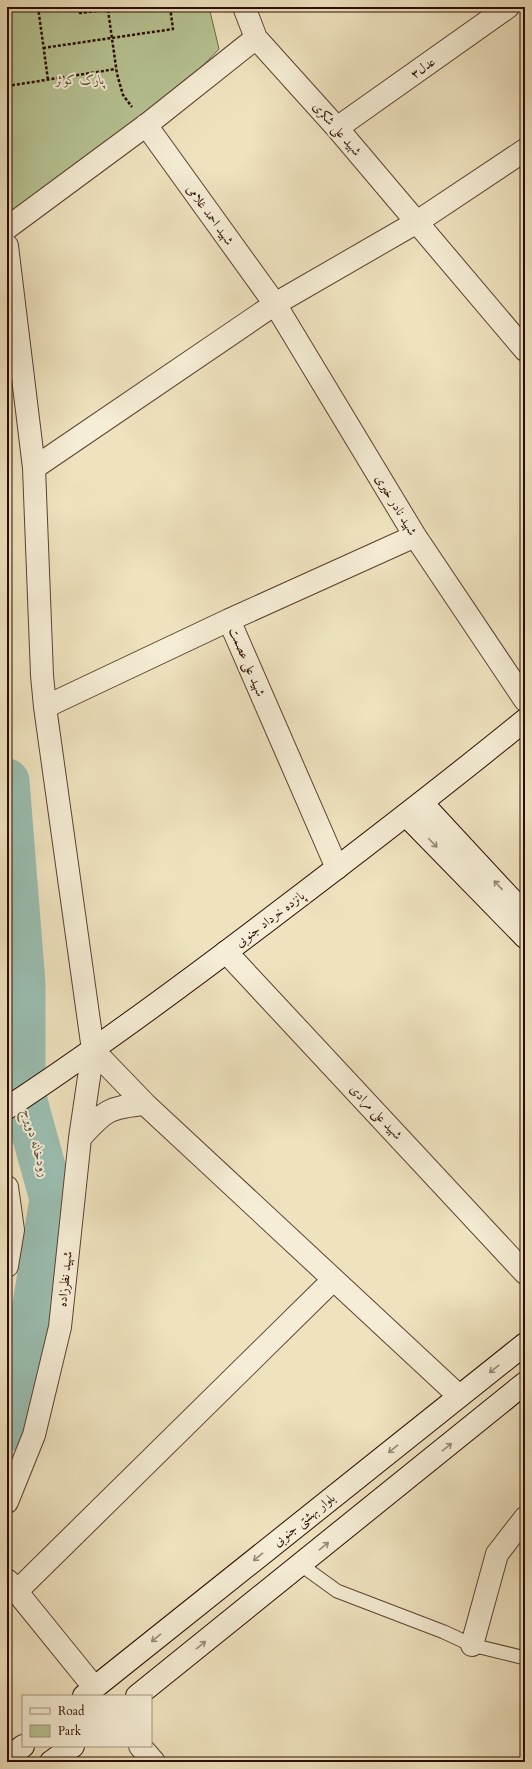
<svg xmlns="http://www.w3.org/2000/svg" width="532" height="1769" font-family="Cardo,Amiri,serif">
	<rect width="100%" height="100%" fill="#efe3bf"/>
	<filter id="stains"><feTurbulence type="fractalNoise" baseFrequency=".005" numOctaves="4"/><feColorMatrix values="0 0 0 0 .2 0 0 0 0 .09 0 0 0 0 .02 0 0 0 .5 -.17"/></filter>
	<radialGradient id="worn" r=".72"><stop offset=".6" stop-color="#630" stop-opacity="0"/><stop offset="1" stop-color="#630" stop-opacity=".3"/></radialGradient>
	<path fill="#b7c493" stroke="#71684a" d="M7 7H209L219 49 146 125 7 219Z"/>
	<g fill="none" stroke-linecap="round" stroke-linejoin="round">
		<path stroke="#9abeb1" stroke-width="45" d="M7 781 23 984V1094L52 1199 30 1336 11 1417 7 1429"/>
		<g stroke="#5c4130" stroke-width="15">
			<path id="service" d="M301 1565 337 1591 444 1632 472 1645 525 1658"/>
		</g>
		<g stroke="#5c4130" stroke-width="24">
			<path id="minor" d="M244 7 256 38 337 128 525 350
				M146 125 275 304 415 536 525 700
				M337 128 508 7
				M7 228 149 123 256 38
				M7 246 34 468 42 675 45 707 93 1050 145 1104 459 1396
				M34 468 275 304 417 222 525 150
				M229 620 415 536
				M45 707 229 620 337 868
				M226 952 525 1273
				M80 1138C104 1111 109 1107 145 1104
				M7 1187 13 1230 7 1266
				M7 1502 34 1435 60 1327 80 1138 93 1050
				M8 1581 94 1687
				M16 1592 333 1280
				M472 1645 497 1554 525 1518
				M140 1746 154 1762"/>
		</g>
		<g stroke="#2b0b00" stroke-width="24">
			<path id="secondary" d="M422 803 525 914
				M406 815 525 937
				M7 1108C100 1047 190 980 279 912 362 849 444 786 525 720
				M84 1696 525 1344
				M137 1696 525 1383
				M7 1759 23 1746
				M51 1762 73 1746"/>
		</g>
		<path stroke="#2b0b00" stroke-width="2.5" stroke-dasharray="3 2" stroke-linecap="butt" d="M38 7 48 80
			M79 7 80 13 129 7
			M108 10 117 74 123 95 132 107
			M43 48 173 29 170 7
			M7 86 116 69"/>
		<use href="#service" stroke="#f5edd5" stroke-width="13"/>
		<use href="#minor" stroke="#f5edd5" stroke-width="22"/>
		<use href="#secondary" stroke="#f5edd5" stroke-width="22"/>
	</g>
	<defs><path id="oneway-shaft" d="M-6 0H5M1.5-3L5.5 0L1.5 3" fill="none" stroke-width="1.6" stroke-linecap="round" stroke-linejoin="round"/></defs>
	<g stroke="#9a8775">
		<use href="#oneway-shaft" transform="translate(433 843) rotate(46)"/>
		<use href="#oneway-shaft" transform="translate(498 885) rotate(-133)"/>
		<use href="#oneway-shaft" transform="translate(494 1369) rotate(142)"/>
		<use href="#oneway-shaft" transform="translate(447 1447) rotate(-39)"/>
		<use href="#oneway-shaft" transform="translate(393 1449) rotate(141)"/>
		<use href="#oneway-shaft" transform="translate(324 1546) rotate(-39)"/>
		<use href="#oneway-shaft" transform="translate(258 1557) rotate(141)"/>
		<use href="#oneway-shaft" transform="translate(156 1638) rotate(141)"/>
		<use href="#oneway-shaft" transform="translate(201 1645) rotate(-39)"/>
	</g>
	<g text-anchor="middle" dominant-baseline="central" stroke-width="4" stroke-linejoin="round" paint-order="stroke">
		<g font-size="13" fill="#2b0b00" stroke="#f5edd5">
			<text transform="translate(423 68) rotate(-35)">عدل۳</text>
			<text transform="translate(337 129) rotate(49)">شهید علی شکری</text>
			<text transform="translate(210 215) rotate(54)">شهید احمد غلامی</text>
			<text transform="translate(396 505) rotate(59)">شهید نادر خیری</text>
			<text transform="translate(247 662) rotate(67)">شهید علی عصمت</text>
			<text transform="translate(270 919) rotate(-37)">پانزده خرداد جنوبی</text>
			<text transform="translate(376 1112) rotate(47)">شهید علی مرادی</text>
			<text transform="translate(65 1279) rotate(-84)">شهید نظرزاده</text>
			<text transform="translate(304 1520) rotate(-39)">بلوار بهشتی جنوبی</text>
		</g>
		<g font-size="13" font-style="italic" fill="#5c4c33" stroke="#f5edd5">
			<text x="80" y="80">پارک کوثر</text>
		</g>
		<g font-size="14" font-style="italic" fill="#575347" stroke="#f5edd5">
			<text transform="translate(36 1143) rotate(75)">رودخانه دویرج</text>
		</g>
	</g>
	<rect width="532" height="1769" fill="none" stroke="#efe3bf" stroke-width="24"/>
	<rect x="8" y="8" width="516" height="1753" fill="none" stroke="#2b0b00" stroke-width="2"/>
	<rect x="12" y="12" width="508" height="1745" fill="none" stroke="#2b0b00"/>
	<rect x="22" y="1695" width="130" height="52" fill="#f5edd5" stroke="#a49380"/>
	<rect x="30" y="1708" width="20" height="6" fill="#f5edd5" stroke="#a49380"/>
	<text x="58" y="1715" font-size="12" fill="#2b0b00">Road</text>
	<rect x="30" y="1725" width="20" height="12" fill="#b7c493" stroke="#a49380"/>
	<text x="58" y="1735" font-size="12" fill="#2b0b00">Park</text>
	<rect width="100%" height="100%" filter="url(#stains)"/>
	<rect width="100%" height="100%" fill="url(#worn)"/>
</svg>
